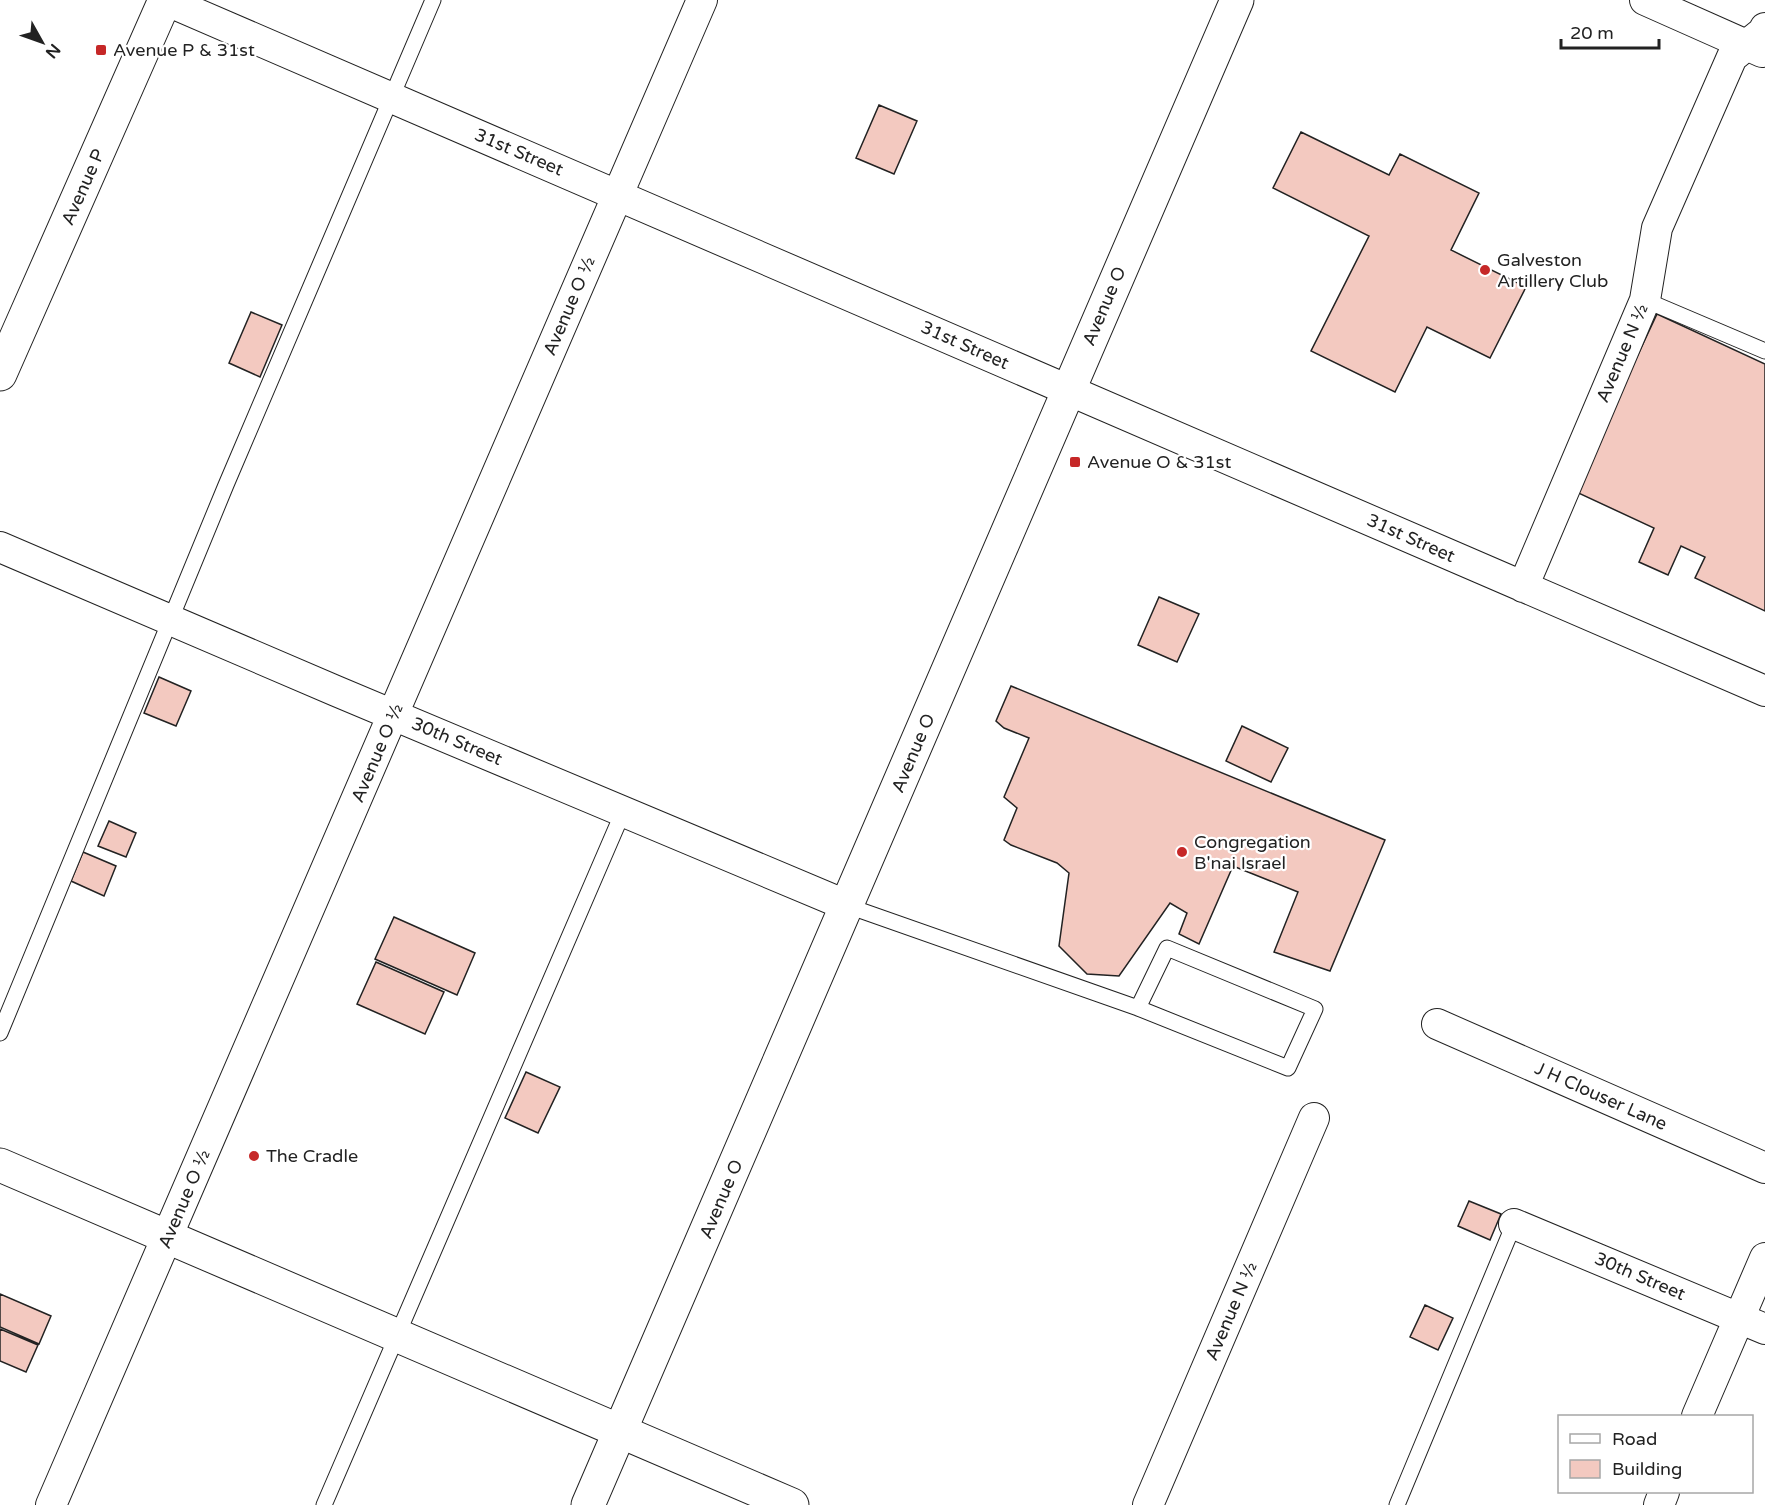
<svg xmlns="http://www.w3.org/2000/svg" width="1765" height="1505" font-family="'Varela Round',sans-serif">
	<rect width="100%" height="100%" fill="#fff"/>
	<path fill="#f3c9c0" stroke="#222" stroke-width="1.5" d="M879 105 917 121 894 174 856 158Z
		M1301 132 1389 175 1400 154 1479 193 1451 250 1526 287 1490 358 1427 327 1395 392 1311 351 1369 236 1273 188Z
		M251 312 282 325 260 377 229 363Z
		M1657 314 1765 364V611L1695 578 1705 557 1681 546 1668 575 1639 562 1654 528 1574 491Z
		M1159 597 1199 614 1177 662 1138 645Z
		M159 677 191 691 176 726 144 713Z
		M1011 686 1385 840 1330 971 1274 952 1298 892 1233 866 1199 944 1179 934 1187 913 1170 903 1119 976 1087 974 1059 946 1069 873 1057 863 1011 845 1004 840 1017 808 1004 797 1029 738 1004 728 996 721Z
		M1242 726 1288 748 1271 782 1226 761Z
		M109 821 136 833 126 857 98 846Z
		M83 852 116 866 104 896 71 881Z
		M394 917 475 953 457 995 375 959Z
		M376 962 444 992 425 1034 357 1004Z
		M526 1072 560 1087 538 1133 505 1118Z
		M1469 1201 1501 1214 1490 1240 1458 1226Z
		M0 1294 51 1316 39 1344 0 1327Z
		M1425 1305 1453 1318 1438 1350 1410 1337Z
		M0 1329 38 1345 26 1372 0 1361Z"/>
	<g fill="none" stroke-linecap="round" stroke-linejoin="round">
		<g stroke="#222" stroke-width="17">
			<path id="lane" d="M1645 300 1765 351
				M848 906 1138 1008 1288 1068 1315 1009 1167 948 1138 1008
				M0 1033 226 485 433 0
				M324 1505 623 812
				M1397 1505 1514 1224"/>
		</g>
		<g stroke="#222" stroke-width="32">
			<path id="street" d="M165 0 1765 691
				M1645 0 1762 52
				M0 547 336 691 848 906
				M1523 587 1645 300 1657 228 1732 57 1763 32 1765 28
				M1437 1024 1765 1168
				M1514 1224 1765 1329
				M1697 1416 1765 1258
				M51 1505 702 0
				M1148 1505 1314 1118
				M1659 1505 1664 1492"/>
		</g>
		<g stroke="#222" stroke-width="35">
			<path id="secondary" d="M0 374 165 0
				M0 1165 792 1505
				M588 1505 1237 0"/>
		</g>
		<use href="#lane" stroke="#fff" stroke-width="15"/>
		<use href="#street" stroke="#fff" stroke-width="30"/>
		<use href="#secondary" stroke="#fff" stroke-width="33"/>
	</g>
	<g fill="#c62828" stroke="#fff" stroke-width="2">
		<rect x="95" y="44" width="12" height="12" rx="3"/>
		<circle cx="1485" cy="270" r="6"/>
		<rect x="1069" y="456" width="12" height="12" rx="3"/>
		<circle cx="1182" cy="852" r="6"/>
		<circle cx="254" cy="1156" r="6"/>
	</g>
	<g text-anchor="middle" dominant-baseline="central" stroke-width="4.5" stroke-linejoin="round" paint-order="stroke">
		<g font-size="18" fill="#222" stroke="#fff" text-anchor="start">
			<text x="113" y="50">Avenue P &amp; 31st</text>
			<text x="1497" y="260">Galveston<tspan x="1497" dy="21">Artillery Club</tspan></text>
			<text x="1087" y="462">Avenue O &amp; 31st</text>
			<text x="1194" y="842">Congregation<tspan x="1194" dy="21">B'nai Israel</tspan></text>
			<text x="266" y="1156">The Cradle</text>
		</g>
		<g font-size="18" fill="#222" stroke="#fff">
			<text transform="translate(519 152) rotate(23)">31st Street</text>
			<text transform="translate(83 187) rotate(-66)">Avenue P</text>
			<text transform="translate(569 306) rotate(-67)">Avenue O ½</text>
			<text transform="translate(1104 306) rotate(-67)">Avenue O</text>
			<text transform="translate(965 345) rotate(24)">31st Street</text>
			<text transform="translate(1622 353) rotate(-67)">Avenue N ½</text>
			<text transform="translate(1411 538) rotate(24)">31st Street</text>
			<text transform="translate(457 741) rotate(23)">30th Street</text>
			<text transform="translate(377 753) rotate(-67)">Avenue O ½</text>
			<text transform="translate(913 753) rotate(-67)">Avenue O</text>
			<text transform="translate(1601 1096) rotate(24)">J H Clouser Lane</text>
			<text transform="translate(184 1199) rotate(-67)">Avenue O ½</text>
			<text transform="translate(721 1199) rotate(-67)">Avenue O</text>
			<text transform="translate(1640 1276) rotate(23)">30th Street</text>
			<text transform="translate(1231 1311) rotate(-67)">Avenue N ½</text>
		</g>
	</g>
	<rect x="1558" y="1415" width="195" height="78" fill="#ffffff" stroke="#a7a7a7" stroke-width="1.5"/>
	<rect x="1570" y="1434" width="30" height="9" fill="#ffffff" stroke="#a7a7a7" stroke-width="1.5"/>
	<text x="1612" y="1445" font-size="18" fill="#222222">Road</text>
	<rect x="1570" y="1460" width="30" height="18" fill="#f3c9c0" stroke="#a7a7a7" stroke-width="1.5"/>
	<text x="1612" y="1475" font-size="18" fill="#222222">Building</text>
	<g transform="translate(42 42) rotate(130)" stroke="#ffffff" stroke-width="4.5" paint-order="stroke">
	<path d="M0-4.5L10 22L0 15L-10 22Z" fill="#222222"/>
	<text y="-9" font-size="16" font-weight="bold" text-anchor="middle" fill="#222222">N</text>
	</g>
	<path d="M1561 39v9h98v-9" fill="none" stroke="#222222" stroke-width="3"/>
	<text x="1570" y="39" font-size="18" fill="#222222" stroke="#ffffff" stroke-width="4.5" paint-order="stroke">20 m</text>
</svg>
